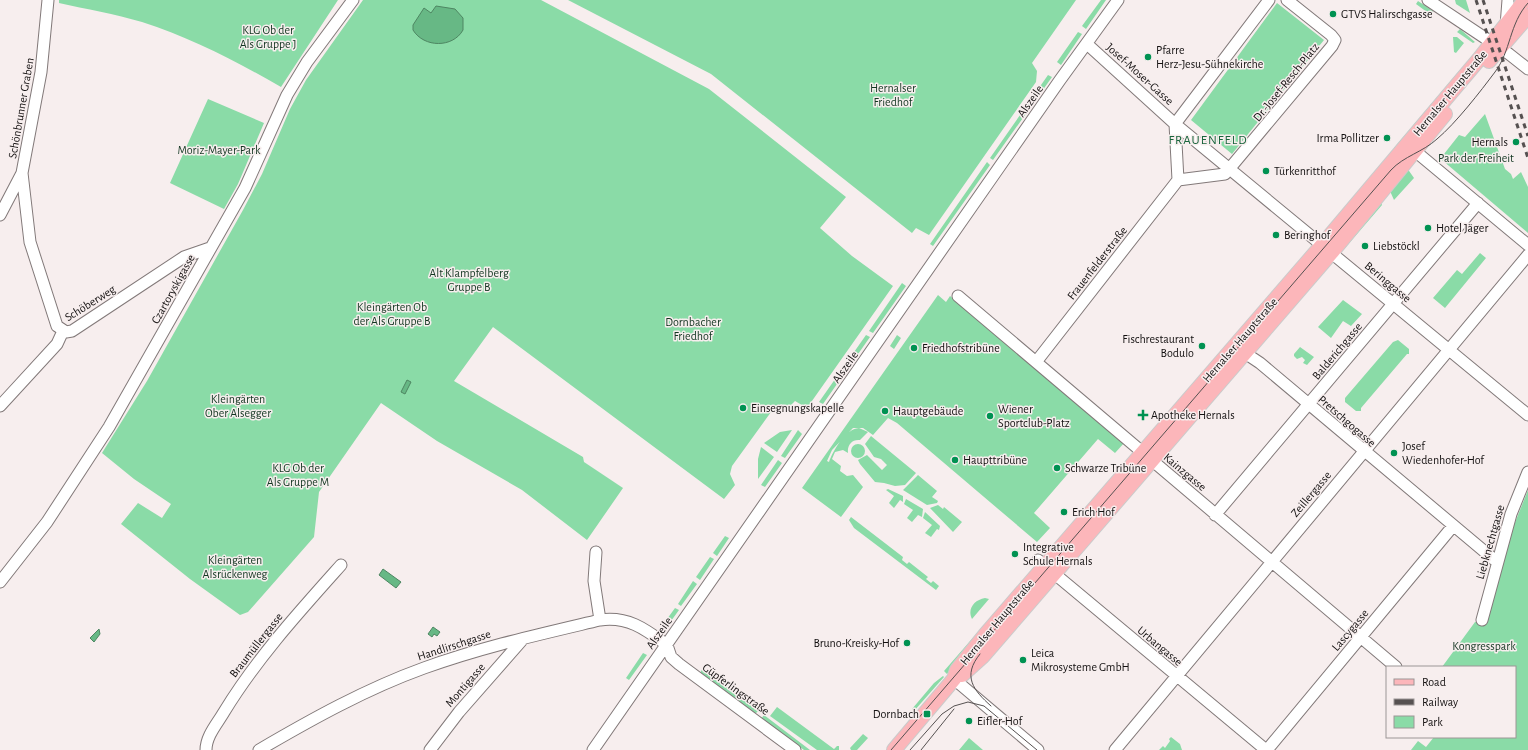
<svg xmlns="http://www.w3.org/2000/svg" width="1528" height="750" font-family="'Alegreya Sans',sans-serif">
	<rect width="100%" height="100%" fill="#f7eeee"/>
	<path fill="#8adba7" d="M59 0H338L281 87C236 61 191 38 142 22 115 14 86 9 59 3Z
		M363 0H541L709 89 846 197 820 228 852 256 893 286 807 408 795 401 789 407H778L771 412 732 466 730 474 735 485 724 499 493 327 454 381 583 457 584 462 623 488 587 540 522 490 437 441 381 403 319 492 314 537 248 612 240 615 190 579 121 524 138 503 162 518 171 504 134 479 102 453 147 381 243 210 262 174 290 109 306 80Z
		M568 0H1076L1032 63 1037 71 1036 82 929 235 916 228 912 233 711 74Z
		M1101 0H1106L1086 29 1082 26Z
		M1455 0H1466L1470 13 1456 4Z
		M1418 1 1433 11 1431 15 1416 4Z
		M1277 3 1324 40 1232 154 1191 120Z
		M1460 29 1475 42 1473 43 1457 32Z
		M1078 32 1082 34 1061 65 1057 62Z
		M1453 37H1457L1464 43 1456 53 1454 52Z
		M1460 70 1462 71 1397 151 1394 148Z
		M1048 75 1052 77 993 160 990 158Z
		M208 99 264 123 238 184 224 209 170 183Z
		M1485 114 1505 169 1511 174 1513 179 1521 172 1528 187V233L1442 160 1444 154 1459 135 1465 137Z
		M987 162 990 165 933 246 930 244Z
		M1407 168 1414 178 1394 200 1390 191Z
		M1381 202 1382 205 1345 248 1342 245Z
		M1480 253 1486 258 1445 308 1433 298 1457 270 1462 274Z
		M902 283 906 286 873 333 869 331Z
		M938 295 946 302 950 296 1125 442 1115 453 1098 439 1034 513 1050 528 1037 542 897 423 888 418 873 435 863 428H853L832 450 827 461 829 462C833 451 845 429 859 428L868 432 860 440C852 439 847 445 848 453L843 450 835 452 832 459 841 466 840 471 847 476 853 475 863 487 841 517 802 488Z
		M1343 300 1362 314 1351 326 1343 321 1331 338 1318 327Z
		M866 335 870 337 823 404 819 402Z
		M897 335 901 338 894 349 890 346Z
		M1398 340 1409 349V354H1407L1361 408V411H1356L1345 402V398L1393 342Z
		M1300 347 1314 357 1307 365 1303 363 1305 360 1302 357 1297 359 1294 356V354Z
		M792 430 777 452 764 443 780 432Z
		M798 430 802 434 785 458 781 456Z
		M871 436 916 473 905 485 895 486 884 483 875 482 860 464 858 460 867 455 882 470 887 465 881 459 874 457 865 444Z
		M851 451a7 7 0 1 1 14 0a7 7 0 1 1-14 0Z
		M761 447 774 457 758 479V459Z
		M778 460 782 463 765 487 761 485Z
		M918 475 937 491 932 497 938 501 937 503 927 505 903 490Z
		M888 489 903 496V502L900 500 894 508 889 503 894 496 886 490Z
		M1528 490V750H1411L1418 741 1426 747 1434 737H1515V667H1442L1475 622 1487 623 1514 525Z
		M906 499 923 509 922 517 918 515 912 522 907 518 913 510 904 504Z
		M938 505 943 509 944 507 962 522 953 532 930 508Z
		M925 512 940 526 939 530 937 529 931 537 925 533 932 525 923 518Z
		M851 517 903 557 902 560 907 564 909 562 928 577 926 579 931 583 933 581 939 586 936 590 854 528 849 520Z
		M725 536 729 538 717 556 713 553Z
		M710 557 714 559 700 580 696 577Z
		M1025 578 1028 580 947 674 944 671Z
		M693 581 697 584 681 606 678 604Z
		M985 598 989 599 972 619C967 609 974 600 985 598Z
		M675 608 679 610 666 628 662 626Z
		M643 653 647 655 629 680 626 678Z
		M703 668 758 711 755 714 700 673Z
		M943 676 944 677 914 711 912 709 934 683Z
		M777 707 834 749 837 746H839V750H817L770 716Z
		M764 715 810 750H804L761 719Z
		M863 734 868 738 857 750H851L850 748Z
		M1171 737 1180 744 1182 750H1159L1163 746 1165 748 1170 741 1169 739Z
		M969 738 983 750H959Z"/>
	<path fill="#67b885" stroke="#4e8662" d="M436 6 455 9 463 18V30C453 48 424 48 413 30V25L424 8 431 13Z
		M407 380 411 382 405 394 401 392Z
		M383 569 401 582 396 588 379 575Z
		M433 627 440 632 437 636 434 634 432 637 428 634Z
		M99 629 100 634 94 642 90 638Z"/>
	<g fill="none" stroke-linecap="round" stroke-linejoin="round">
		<g stroke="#827979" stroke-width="13">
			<path id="minor" d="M1428 0 1509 54 1528 69
				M1506 26 1508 0
				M1087 44 1175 124 1528 415
				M1409 146 1528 245
				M22 173 30 242 57 326 66 332 72 331 184 257 210 248
				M1178 180 1225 174 1332 46 1335 40 1331 35 1287 0
				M1178 180 1175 124 1269 0
				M0 215 22 173 41 72 48 0
				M958 296 1396 667
				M1239 349 1260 363 1497 562
				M1036 362 1178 180
				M0 406 57 344 63 331
				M1215 515 1478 203
				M596 552 594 581 600 620
				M1038 560 1266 750
				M0 582 47 522 109 427 245 188 287 95 307 62 353 0
				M1482 620 1511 514 1528 472
				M667 645 671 657 679 664 795 750
				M954 679 1038 750
				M206 750C206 736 217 724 224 712 257 658 299 612 341 565
				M259 750C312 719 366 689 424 668 482 647 541 634 600 620 628 616 645 629 667 645
				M430 750 459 712 523 639
				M593 750 1060 80 1118 0
				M1115 750 1528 255
				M1267 750 1453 526"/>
		</g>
		<g stroke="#cbcbcb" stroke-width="16">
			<path id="major" d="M1489 61 1528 16
				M962 675 983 656 1332 252 1445 114
				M894 750 954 679 957 670 985 635 1323 244 1480 58 1525 0"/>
		</g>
		<use href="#minor" stroke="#fff" stroke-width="11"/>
		<use href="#major" stroke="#fcb6ba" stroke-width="14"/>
		<path stroke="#565151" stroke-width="1" d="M980 654C962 676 973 690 991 706
			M891 750 1391 170C1404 156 1423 152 1437 139 1456 123 1480 92 1495 72 1511 51 1509 24 1528 3
			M910 750 942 714 954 706 968 702 984 706 1037 750
			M921 750 954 709"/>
		<path stroke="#565151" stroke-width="3" stroke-dasharray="5 5" stroke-linecap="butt" d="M1476 0 1528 158
			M1483 0 1528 136"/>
	</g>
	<g fill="#009252" stroke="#f7eeee" stroke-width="1.5">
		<circle cx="1333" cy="14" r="4"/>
		<circle cx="1148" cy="57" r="4"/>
		<circle cx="1387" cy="138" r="4"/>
		<circle cx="1516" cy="142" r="4"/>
		<circle cx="1266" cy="171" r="4"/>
		<circle cx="1428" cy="228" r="4"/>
		<circle cx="1276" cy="235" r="4"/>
		<circle cx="1365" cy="246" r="4"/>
		<circle cx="1202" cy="346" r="4"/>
		<circle cx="914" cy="348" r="4"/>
		<circle cx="743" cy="408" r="4"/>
		<circle cx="885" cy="411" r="4"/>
		<path d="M1141 409h4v4h4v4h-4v4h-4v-4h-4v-4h4z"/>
		<circle cx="990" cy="416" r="4"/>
		<circle cx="1394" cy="453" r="4"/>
		<circle cx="955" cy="460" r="4"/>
		<circle cx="1057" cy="468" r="4"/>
		<circle cx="1064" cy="512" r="4"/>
		<circle cx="1015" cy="554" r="4"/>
		<circle cx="907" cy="643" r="4"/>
		<circle cx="1023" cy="660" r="4"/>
		<rect x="923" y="710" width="8" height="8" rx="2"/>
		<circle cx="969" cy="721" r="4"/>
	</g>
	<g text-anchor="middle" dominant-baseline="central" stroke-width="3" stroke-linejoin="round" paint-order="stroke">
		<g font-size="12" fill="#141111" stroke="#f7eeee" text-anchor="start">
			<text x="1341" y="14">GTVS Halirschgasse</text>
			<text x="1156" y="50">Pfarre<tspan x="1156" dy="14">Herz-Jesu-Sühnekirche</tspan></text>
			<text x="1379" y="138" text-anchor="end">Irma Pollitzer</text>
			<text x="1508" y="142" text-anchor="end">Hernals</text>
			<text x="1274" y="171">Türkenritthof</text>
			<text x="1436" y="228">Hotel Jäger</text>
			<text x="1284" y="235">Beringhof</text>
			<text x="1373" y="246">Liebstöckl</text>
			<text x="1194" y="339" text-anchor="end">Fischrestaurant<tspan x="1194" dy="14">Bodulo</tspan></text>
			<text x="922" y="348">Friedhofstribüne</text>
			<text x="751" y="408">Einsegnungskapelle</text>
			<text x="998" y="409">Wiener<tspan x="998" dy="14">Sportclub-Platz</tspan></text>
			<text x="893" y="411">Hauptgebäude</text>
			<text x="1151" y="415">Apotheke Hernals</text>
			<text x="1402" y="446">Josef<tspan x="1402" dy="14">Wiedenhofer-Hof</tspan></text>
			<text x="963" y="460">Haupttribüne</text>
			<text x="1065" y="468">Schwarze Tribüne</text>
			<text x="1072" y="512">Erich Hof</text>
			<text x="1023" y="547">Integrative<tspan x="1023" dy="14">Schule Hernals</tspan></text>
			<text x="899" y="643" text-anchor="end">Bruno-Kreisky-Hof</text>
			<text x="1031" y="653">Leica<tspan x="1031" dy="14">Mikrosysteme GmbH</tspan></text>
			<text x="919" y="714" text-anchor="end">Dornbach</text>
			<text x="977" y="721">Eifler-Hof</text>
		</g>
		<g font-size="12" fill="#133621" stroke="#f7eeee">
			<text x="268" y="30">KLG Ob der<tspan x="268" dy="14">Als Gruppe J</tspan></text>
			<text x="893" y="88">Hernalser<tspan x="893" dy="14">Friedhof</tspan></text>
			<text x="219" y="150">Moriz-Mayer-Park</text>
			<text x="1476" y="158">Park der Freiheit</text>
			<text x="469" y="273">Alt Klampfelberg<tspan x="469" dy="14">Gruppe B</tspan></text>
			<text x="392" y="307">Kleingärten Ob<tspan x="392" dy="14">der Als Gruppe B</tspan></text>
			<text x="693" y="322">Dornbacher<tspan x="693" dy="14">Friedhof</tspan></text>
			<text x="238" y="399">Kleingärten<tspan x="238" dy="14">Ober Alsegger</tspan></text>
			<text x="298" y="468">KLG Ob der<tspan x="298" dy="14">Als Gruppe M</tspan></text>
			<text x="235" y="560">Kleingärten<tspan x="235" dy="14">Alsrückenweg</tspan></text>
			<text x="1484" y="646">Kongresspark</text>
		</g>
		<g font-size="12" fill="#141111" stroke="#f7eeee">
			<text transform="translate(1140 74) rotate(42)">Josef-Moser-Gasse</text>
			<text transform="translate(1286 82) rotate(-51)">Dr.-Josef-Resch-Platz</text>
			<text transform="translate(1450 93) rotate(-50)">Hernalser Hauptstraße</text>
			<text transform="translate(1030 101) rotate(-55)">Alszeile</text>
			<text transform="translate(21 108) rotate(-80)">Schönbrunner Graben</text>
			<text transform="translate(1097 263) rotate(-52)">Frauenfelderstraße</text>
			<text transform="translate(1388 282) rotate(40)">Beringgasse</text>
			<text transform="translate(173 289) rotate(-61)">Czartoryskigasse</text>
			<text transform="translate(90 303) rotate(-32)">Schöberweg</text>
			<text transform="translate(1240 340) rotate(-49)">Hernalser Hauptstraße</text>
			<text transform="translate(1337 351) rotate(-50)">Balderichgasse</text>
			<text transform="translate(845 367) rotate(-55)">Alszeile</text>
			<text transform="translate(1347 421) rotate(41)">Pretschgogasse</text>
			<text transform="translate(1185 472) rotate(40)">Kainzgasse</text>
			<text transform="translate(1311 494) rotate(-50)">Zeillergasse</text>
			<text transform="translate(1490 542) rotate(-74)">Liebknechtgasse</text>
			<text transform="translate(997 622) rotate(-50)">Hernalser Hauptstraße</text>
			<text transform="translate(1350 630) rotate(-50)">Lascygasse</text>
			<text transform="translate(659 633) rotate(-55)">Alszeile</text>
			<text transform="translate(256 645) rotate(-52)">Braumüllergasse</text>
			<text transform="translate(454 645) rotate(-18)">Handlirschgasse</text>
			<text transform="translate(1160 646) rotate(40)">Urbangasse</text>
			<text transform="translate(465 685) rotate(-49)">Montigasse</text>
			<text transform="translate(736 689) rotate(36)">Güpferlingstraße</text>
		</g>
		<g font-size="13" letter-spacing="1" fill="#18653c" stroke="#f7eeee">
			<text x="1208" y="140">FRAUENFELD</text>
		</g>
	</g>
	<rect x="1386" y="666" width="130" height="72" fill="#f7eeee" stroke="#9c9696"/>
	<rect x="1394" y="679" width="20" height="6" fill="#fcb6ba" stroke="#9c9696"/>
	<text x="1422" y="686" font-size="12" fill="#141111">Road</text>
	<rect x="1394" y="699" width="20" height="6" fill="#565151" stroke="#9c9696"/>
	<text x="1422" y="706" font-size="12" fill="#141111">Railway</text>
	<rect x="1394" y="716" width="20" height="12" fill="#8adba7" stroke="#9c9696"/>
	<text x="1422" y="726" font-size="12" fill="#141111">Park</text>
</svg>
